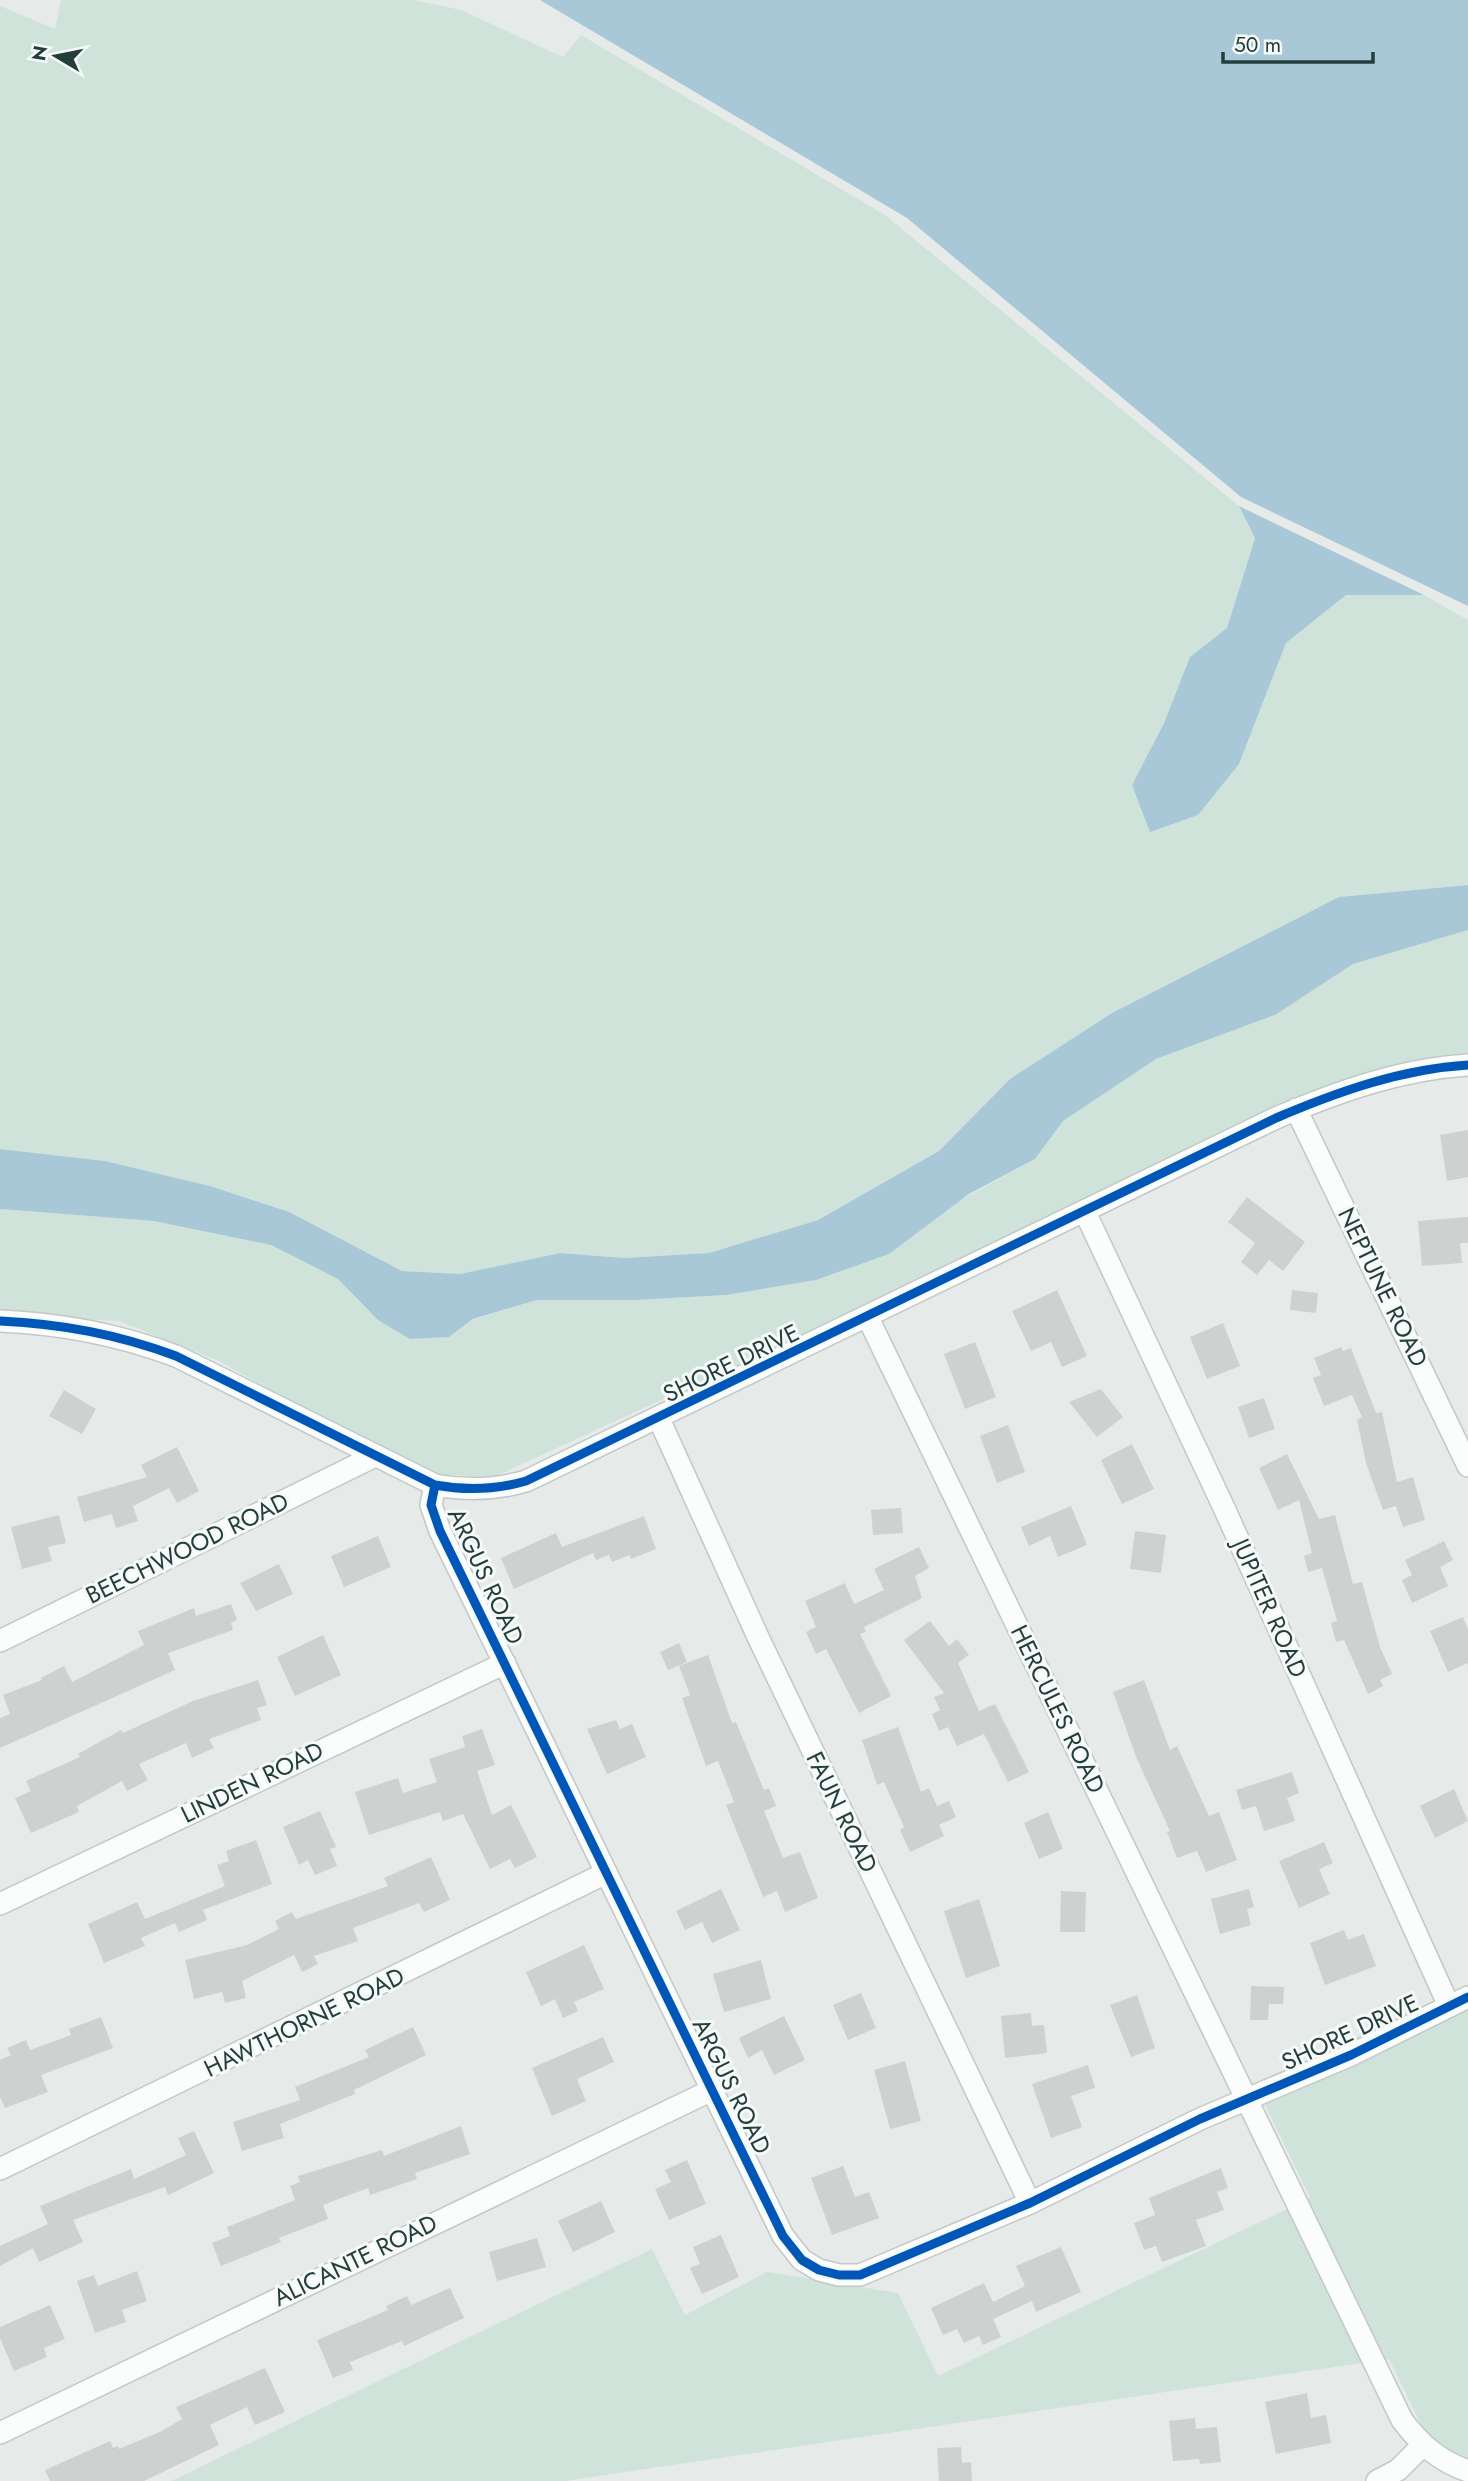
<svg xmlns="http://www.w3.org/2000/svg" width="1468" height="2481" font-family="Jost,sans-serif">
	<rect width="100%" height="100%" fill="#e6ebea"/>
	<path fill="#d0e3da" d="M61 0H414L461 10 563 57 581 35 885 215 1239 506 1255 538 1227 628 1190 658 1164 723 1132 785 1239 764 1286 643 1346 595H1424L1468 620V885L1339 897 1112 1013 1010 1079 939 1151 818 1220 709 1253 624 1258 560 1253 460 1274 402 1271 210 1186 105 1161 0 1149V6L55 29Z
		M1468 930V1062L1419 1064 1081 1207 494 1477 419 1474 219 1361 119 1321 0 1315V1209L155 1221 271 1245 338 1279 378 1320 449 1337 473 1320 537 1300H636L727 1295 816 1280 1035 1159 1063 1121 1156 1059 1275 1015 1353 964Z
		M1468 1985V2458L1434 2451 1389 2359 565 2481H171L652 2249 685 2315 767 2272 898 2293 938 2376 1310 2198 1255 2084Z"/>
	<path fill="#a9c8d7" d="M540 0H1468V606L1241 497 907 218Z
		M1239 506 1424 595H1346L1286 643 1239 764 1198 815 1150 832 1132 785 1164 723 1190 657 1227 628 1255 538Z
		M1468 885V930L1353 964 1275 1015 1156 1059 1063 1121 1035 1159 969 1194 889 1254 816 1280 727 1295 636 1300H537L473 1319 449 1337 410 1339 378 1320 338 1279 271 1245 154 1221 0 1209V1149L105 1161 210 1186 289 1212 402 1271 460 1274 560 1253 624 1258 709 1253 818 1220 939 1151 1010 1079 1112 1013 1339 897Z"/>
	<path fill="#cdd2d1" d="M1468 1130V1177L1447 1181 1440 1135Z
		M1247 1197 1305 1242 1283 1271 1269 1260 1257 1275 1241 1262 1255 1243 1228 1222Z
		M1468 1217V1243H1460L1462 1263 1422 1266 1418 1221Z
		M1057 1290 1087 1356 1062 1367 1051 1342 1031 1351 1012 1311Z
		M1292 1290 1318 1293 1316 1313 1290 1310Z
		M1223 1323 1240 1366 1207 1379 1190 1337Z
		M975 1342 996 1397 965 1409 944 1354Z
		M1341 1347 1343 1351 1351 1348 1376 1413 1382 1412 1397 1482 1413 1477 1425 1520 1403 1527 1396 1506 1383 1510 1366 1463 1357 1420 1362 1417 1352 1395 1324 1406 1313 1378 1321 1375 1314 1358Z
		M1101 1389 1123 1417 1097 1437 1069 1402Z
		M64 1390 96 1409 82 1434 49 1416Z
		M1264 1398 1275 1429 1249 1438 1238 1407Z
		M1008 1425 1025 1472 997 1483 980 1436Z
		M1132 1444 1154 1489 1122 1504 1101 1460Z
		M177 1447 199 1491 177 1503 169 1488 133 1506 138 1521 116 1528 112 1514 84 1522 77 1497 147 1477 141 1465Z
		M1287 1454 1319 1519 1335 1515 1353 1584 1362 1582 1380 1647 1392 1674 1380 1680 1383 1686 1368 1694 1344 1640 1336 1642 1331 1623 1337 1621 1322 1568 1308 1572 1304 1556 1312 1553 1299 1500 1278 1510 1259 1468Z
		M1071 1506 1087 1545 1058 1557 1050 1536 1029 1546 1021 1527Z
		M901 1508 903 1533 873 1535 871 1510Z
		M59 1515 66 1543 48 1547 52 1561 22 1569 11 1527Z
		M644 1516 656 1549 631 1559 630 1555 612 1562 609 1555 596 1560 593 1553 514 1589 501 1558 556 1533 562 1547Z
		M1135 1531 1166 1535 1161 1573 1130 1569Z
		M378 1536 391 1567 344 1587 331 1556Z
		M1444 1541 1453 1560 1440 1567 1448 1586 1412 1603 1402 1580 1412 1575 1405 1560Z
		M919 1547 929 1568 915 1576 922 1598 864 1627 866 1632 860 1634 891 1696 859 1713 826 1649 816 1654 806 1632 816 1627 805 1601 845 1583 854 1604 884 1590 874 1569Z
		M279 1564 293 1594 256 1611 240 1583Z
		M231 1604 237 1620 231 1623 233 1630 168 1653 175 1670 0 1748V1718L10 1714 3 1695 42 1680 41 1678 64 1666 72 1682 144 1645 138 1631 194 1608 196 1616Z
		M1463 1617 1468 1629V1663L1448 1672 1430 1631Z
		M930 1621 949 1646 957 1639 969 1655 958 1663 979 1711 995 1704 1029 1772 1008 1782 984 1734 957 1746 948 1727 939 1731 932 1714 940 1710 934 1697 944 1693 904 1640Z
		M323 1635 341 1675 295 1696 277 1657Z
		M679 1643 687 1662 668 1670 660 1652Z
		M708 1655 732 1723 736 1722 764 1790 769 1788 776 1806 764 1811 783 1858 800 1852 818 1898 785 1912 777 1891 763 1897 726 1805 734 1802 718 1761 706 1766 682 1698 690 1695 679 1666Z
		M258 1680 267 1705 257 1708 261 1720 209 1739 214 1748 192 1758 186 1743 139 1764 148 1780 127 1791 122 1781 77 1806 79 1812 31 1833 15 1798 31 1791 26 1781 80 1757 78 1754 121 1730 123 1733 193 1701Z
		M1144 1680 1170 1750 1177 1746 1209 1816 1219 1812 1237 1860 1206 1872 1197 1851 1177 1858 1167 1832 1170 1831 1137 1759 1113 1692Z
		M616 1720 620 1729 632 1724 646 1757 607 1774 587 1729Z
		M898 1727 921 1792 929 1788 937 1806 949 1801 956 1817 939 1825 944 1836 910 1852 900 1830 904 1827 884 1782 877 1785 862 1740Z
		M482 1729 495 1765 477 1771 492 1815 511 1805 537 1857 515 1868 510 1859 490 1869 463 1814 443 1821 440 1812 369 1835 355 1792 398 1778 403 1793 437 1782 429 1759 465 1747 462 1736Z
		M1292 1772 1299 1793 1287 1798 1295 1821 1264 1831 1256 1806 1242 1810 1236 1790Z
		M1454 1789 1468 1821 1435 1838 1420 1806Z
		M320 1811 336 1847 330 1849 337 1866 315 1875 308 1860 299 1865 283 1827Z
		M1048 1812 1063 1849 1039 1859 1024 1823Z
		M256 1840 272 1884 203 1910 207 1920 179 1932 175 1923 141 1938 145 1946 104 1963 88 1924 137 1902 145 1919 225 1886 217 1865 229 1861 226 1851Z
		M1324 1842 1333 1863 1319 1869 1330 1894 1299 1908 1279 1861Z
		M431 1857 450 1900 424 1912 419 1903 353 1928 358 1941 314 1956 318 1964 302 1972 294 1955 242 1981 246 1998 225 2003 222 1992 194 1999 185 1960 247 1945 279 1929 275 1921 292 1912 296 1919 388 1886 384 1878Z
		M721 1889 740 1930 712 1943 702 1922 685 1930 676 1911Z
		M1249 1889 1254 1907 1247 1909 1251 1925 1220 1934 1211 1899Z
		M1061 1891 1086 1892 1085 1932H1060Z
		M979 1899 1000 1966 966 1978 944 1911Z
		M1344 1930 1348 1940 1364 1934 1376 1966 1325 1985 1310 1943Z
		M584 1945 604 1989 574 2002 578 2011 563 2018 555 1999 541 2006 526 1972Z
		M761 1960 771 1999 724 2012 713 1974Z
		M1251 1986 1284 1987 1283 2004H1269L1268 2020H1250Z
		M861 1993 876 2028 848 2040 833 2005Z
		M1137 1995 1155 2048 1131 2057 1110 2005Z
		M1031 2013 1032 2026 1044 2025 1047 2053 1005 2058 1001 2016Z
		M784 2016 805 2060 774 2075 762 2050 748 2058 739 2038Z
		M101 2017 113 2048 41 2075 48 2092 5 2108 0 2097V2060L11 2055 7 2048 26 2040 30 2050 71 2035 69 2029Z
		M413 2027 426 2055 354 2090 355 2094 280 2124 284 2138 242 2151 233 2122 300 2100 295 2087 369 2057 365 2050Z
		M603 2037 614 2062 577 2079 586 2101 552 2116 532 2068Z
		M905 2061 921 2121 890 2129 874 2070Z
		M1088 2065 1095 2088 1071 2096 1082 2127 1051 2138 1032 2084Z
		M461 2126 470 2154 415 2173 417 2179 370 2195 368 2188 323 2205 328 2219 279 2238 281 2242 221 2266 212 2243 230 2236 227 2227 295 2200 290 2186 300 2182 298 2176 382 2150 384 2156Z
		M194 2131 214 2173 168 2195 165 2187 73 2220 83 2242 39 2262 33 2248 0 2266V2246L48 2224 40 2206 131 2169 134 2179 186 2155 178 2138Z
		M687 2160 706 2204 669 2220 655 2189 671 2182 665 2170Z
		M843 2166 855 2197 869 2192 879 2218 832 2235 811 2178Z
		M1221 2168 1228 2188 1217 2192 1224 2210 1196 2220 1206 2246 1162 2262 1156 2246 1144 2250 1134 2223 1155 2215 1149 2198Z
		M601 2201 615 2232 573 2252 558 2221Z
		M721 2235 739 2277 702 2294 690 2268 700 2264 693 2247Z
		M537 2238 546 2267 497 2281 489 2252Z
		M1061 2247 1081 2292 1036 2312 1032 2301 993 2319 1001 2337 983 2345 979 2336 964 2343 957 2329 943 2335 931 2308 984 2283 993 2302 1025 2286 1016 2266Z
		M137 2271 147 2301 122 2310 126 2322 95 2333 77 2281 94 2275 98 2286Z
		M450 2288 464 2318 404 2346 402 2341 350 2362 353 2370 333 2378 317 2340 388 2310 386 2306 407 2296 411 2305Z
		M50 2305 65 2339 44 2348 47 2357 14 2371 0 2338V2327Z
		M265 2368 285 2412 255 2425 247 2407 210 2425 219 2445 144 2481H50L45 2470 110 2441 113 2448 118 2446 119 2449 162 2431 182 2419 176 2407Z
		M1307 2393 1311 2418 1326 2415 1331 2443 1276 2454 1265 2402Z
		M1195 2418 1196 2429 1217 2427 1221 2462 1200 2464 1199 2459 1173 2461 1169 2421Z
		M961 2447 962 2463 971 2462 972 2481H939L937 2448Z"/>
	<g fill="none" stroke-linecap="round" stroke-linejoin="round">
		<g stroke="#c3c8c7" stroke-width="24">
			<path id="street" d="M1296 1109 1468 1466
				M1085 1212 1225 1510 1449 2006
				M868 1318 1402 2420C1420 2444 1439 2461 1468 2471
				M0 1321C62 1324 117 1334 176 1356L435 1485C467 1491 495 1490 526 1481L1276 1118C1337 1092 1401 1069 1468 1065
				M659 1419 758 1637 1030 2203
				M435 1485 431 1505 440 1531 783 2236 802 2260 819 2270 839 2275H860L1030 2203 1200 2119 1351 2055 1468 1997
				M0 1641 375 1456
				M0 1904 505 1663
				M0 2169 606 1873
				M0 2433 712 2090
				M1377 2481 1398 2470 1423 2445"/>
		</g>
		<use href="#street" stroke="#fbfcfc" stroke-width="21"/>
		<g stroke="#f5f9f8" stroke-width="13">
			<path id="cycleway" d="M0 1321C62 1324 117 1334 176 1356L435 1485C467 1491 495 1490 526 1481L1276 1118C1337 1092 1401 1069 1468 1065
				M435 1485 431 1505 440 1531 783 2236 802 2260 819 2270 839 2275H860L1030 2203 1200 2119 1351 2055 1468 1997"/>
		</g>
		<use href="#cycleway" stroke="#0057b8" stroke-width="9"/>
	</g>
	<g text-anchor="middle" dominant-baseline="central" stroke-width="6" stroke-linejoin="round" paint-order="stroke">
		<g font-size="24" fill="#243e3c" stroke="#f5f9f8">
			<text transform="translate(1383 1287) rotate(64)">NEPTUNE ROAD</text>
			<text transform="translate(731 1363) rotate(-26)">SHORE DRIVE</text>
			<text transform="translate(187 1548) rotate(-26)">BEECHWOOD ROAD</text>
			<text transform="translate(486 1576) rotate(65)">ARGUS ROAD</text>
			<text transform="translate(1270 1608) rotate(66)">JUPITER ROAD</text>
			<text transform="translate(1058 1709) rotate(64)">HERCULES ROAD</text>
			<text transform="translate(252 1782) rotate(-26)">LINDEN ROAD</text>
			<text transform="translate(842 1812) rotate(64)">FAUN ROAD</text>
			<text transform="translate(304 2022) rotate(-26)">HAWTHORNE ROAD</text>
			<text transform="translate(1350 2032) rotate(-25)">SHORE DRIVE</text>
			<text transform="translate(732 2086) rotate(64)">ARGUS ROAD</text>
			<text transform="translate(355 2260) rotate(-26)">ALICANTE ROAD</text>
		</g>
	</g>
	<g transform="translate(56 56) rotate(280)" stroke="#f5f9f8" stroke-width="5" paint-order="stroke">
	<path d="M0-5L12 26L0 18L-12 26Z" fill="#243e3c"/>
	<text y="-10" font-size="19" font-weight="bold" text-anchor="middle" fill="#243e3c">N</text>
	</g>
	<path d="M1223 52v10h150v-10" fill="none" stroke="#243e3c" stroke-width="3.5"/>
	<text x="1234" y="52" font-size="21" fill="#243e3c" stroke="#f5f9f8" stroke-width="5" paint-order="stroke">50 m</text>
</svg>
